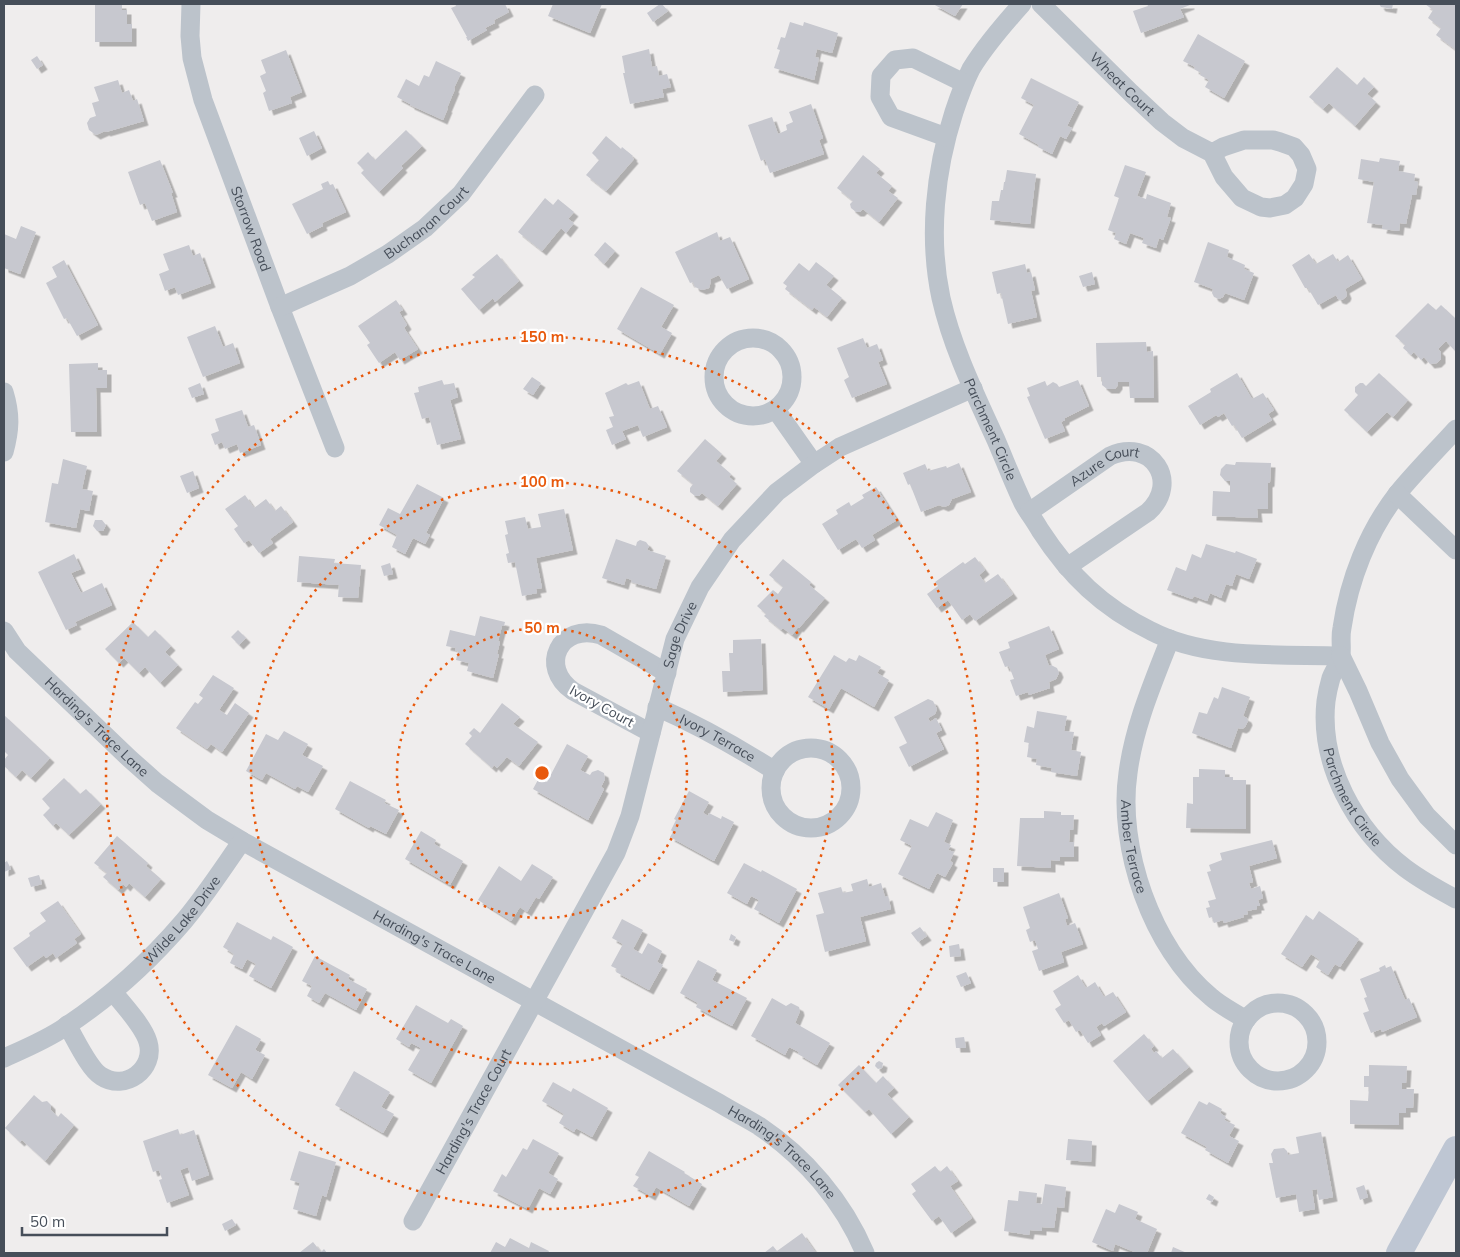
<svg xmlns="http://www.w3.org/2000/svg" width="1460" height="1257" font-family="Mulish,sans-serif">
	<defs>
		<filter id="shadow"><feDropShadow dx="4.5" dy="4.5" stdDeviation="0" flood-color="#0004"/></filter>
	</defs>
	<rect width="100%" height="100%" fill="#efeded"/>
	<path fill="#c7c8cf" filter="url(#shadow)" d="M95 4H122V10H127V24H132V42H95Z
		M455 4H505L509 12 494 20 495 23 485 28 487 30 468 41 466 37H467L451 8 456 6Z
		M553 4H602L590 33 548 16Z
		M660 4H662L668 11 653 22 647 13Z
		M933 4H963L955 16Z
		M1147 4H1190V5L1180 9 1184 17 1141 33 1133 11 1148 6Z
		M1379 4H1393L1392 9 1381 7Z
		M1425 4H1456V50L1436 35 1441 28 1428 18 1433 10Z
		M790 22 803 26 804 22 838 33 832 53 817 49 815 57 819 58 814 80 774 68 780 50 777 49 781 37 785 38Z
		M1198 34 1245 61 1224 98 1205 87 1209 80 1200 75 1201 73 1194 69 1195 67 1183 61Z
		M649 49 652 67 657 66 659 76 667 74 671 87 662 89 664 97 630 104 623 73H625L622 56Z
		M286 50 302 92 290 97 292 103 269 111 263 93 266 91 260 76 266 73 261 60Z
		M37 56 43 65 37 69 31 60Z
		M436 61 461 73 454 88 455 89 447 108H448L443 120 410 105V104L397 97 406 79 419 86 424 75 429 77Z
		M1337 67 1357 85 1364 77 1374 87 1367 94 1376 102 1355 126 1329 103 1323 109 1309 97Z
		M1031 78 1079 102 1067 126 1072 128 1066 139 1060 136 1052 154 1038 147 1039 145 1019 134 1034 105 1021 98Z
		M118 80 122 93 129 90 133 101 137 99 144 121 106 132 105 131 96 135 89 130 87 123 90 118 96 116 92 103 99 101 94 87Z
		M811 104 823 138 819 140 824 154 770 173 765 159 761 161 748 125 772 117 778 134 787 130 786 125 793 122 789 112Z
		M406 130 422 146 401 166 403 168 379 192 361 173 364 170 357 163 368 152 375 160Z
		M314 131 322 148 307 156 299 138Z
		M606 136 621 149 622 147 633 156 632 157 634 159 606 191 586 175 599 160 592 153Z
		M863 155 880 169 876 173 892 186 888 191 898 198 879 222 863 209 860 212H856L851 208 850 204 853 201 837 188Z
		M1380 158 1400 161 1398 171 1415 174 1414 181 1418 182 1416 195H1412L1406 224 1400 223 1399 231 1382 229 1383 225 1367 223 1374 182 1358 179 1361 159 1379 162Z
		M160 160 173 193H171L177 212 152 221 145 203 140 205 128 172Z
		M1125 165 1146 172 1137 196 1146 199 1147 194 1171 203 1167 217 1171 218 1163 240 1159 238 1156 248 1142 243 1144 238 1130 233 1126 244 1114 239 1116 233 1108 230 1119 198 1114 196Z
		M1007 170 1036 174 1030 224 990 220 992 201H999L1001 190H1003L1004 182H1005Z
		M328 181 330 185 333 184 346 212 322 223 323 226 307 234 292 204 323 189 321 184Z
		M545 198 553 205 558 199 574 212 568 219 574 223 566 233 561 228 542 251 518 232Z
		M21 226 36 232 20 274 4 268V234L16 239Z
		M717 232 720 241 730 237 749 279 727 289 719 275 710 279 711 281 709 288 702 290 695 287 693 282 690 283 675 252Z
		M605 242 615 251 604 264 594 255Z
		M1208 242 1229 250 1227 257 1245 265 1244 269 1254 273 1244 300 1225 293 1223 297 1219 299 1214 297 1212 293 1213 289 1194 282Z
		M189 245 193 256 200 253 211 283 178 295 175 287 165 291 159 274 169 270 163 254Z
		M497 254 519 281 495 302 493 298 479 310 461 289 475 277 472 275Z
		M1309 254 1316 264 1333 254 1338 262 1348 255 1362 279 1345 289 1347 294 1346 297 1342 300 1338 299 1336 295 1318 305 1308 288H1305L1292 265Z
		M64 260 98 325 77 336 67 318 64 319 46 283 57 277 52 267Z
		M816 262 834 276 826 285 842 298 827 317 814 307 812 310 785 289 787 286 783 283 799 263 809 271Z
		M1025 264 1027 273 1031 272 1035 290 1031 291 1037 317 1008 324 1001 293 997 294 992 272Z
		M1092 272 1095 284 1083 287 1079 276Z
		M641 287 674 305 661 327 672 333 660 354 617 329Z
		M396 300 403 310 399 312 407 325 404 328 418 349 400 360 395 352 379 363 367 345 370 343 358 326Z
		M1428 303 1436 310 1441 305 1456 319V352L1446 341 1438 349 1441 352V359L1437 363 1430 364 1424 357 1421 360 1414 352 1411 355 1403 348 1405 345 1395 336Z
		M215 326 223 347 233 343 240 363 203 377 187 337Z
		M863 338 867 348 877 344 883 360 878 362 887 384 852 398 844 380 849 377 837 348Z
		M1146 342 1147 352 1153 351 1154 398H1130L1129 382H1118V385L1115 389H1107L1102 385V377H1097L1096 343Z
		M98 363V370H107V388H96L97 432H71L69 364Z
		M1237 373 1252 399 1263 393 1274 410 1268 414 1272 420 1242 438 1234 425 1232 426 1224 413 1218 417 1216 415 1200 425 1188 406 1211 392 1210 389Z
		M1379 373 1408 400 1393 417 1387 412 1367 432 1344 410 1358 395 1355 392V387L1360 383H1363L1366 386Z
		M532 377 541 383 533 395 523 389Z
		M442 380 444 385 454 383 458 397 450 400 461 439 437 445 429 417 422 419 414 393 419 392 418 387Z
		M1078 380 1089 406 1065 418V420L1061 422 1065 431 1045 439 1027 397 1030 396 1027 388 1045 381 1047 386 1053 382 1057 384 1059 387Z
		M639 381 650 409 658 406 667 427 643 437 638 425 622 431 626 439 612 445 606 430 613 427 609 417 614 416 605 393 626 383 628 385Z
		M200 383 204 394 192 398 188 388Z
		M242 410 248 427 254 425 261 445 240 453 237 444 225 449 222 442 215 445 211 434 219 431 215 419Z
		M705 439 722 454 716 461 731 474 729 477 737 484 718 506 702 493 699 496H695L690 492V488L693 484 677 471Z
		M63 459 87 466 82 489 93 491 89 511 80 509 76 528 45 522 52 483 58 484Z
		M1236 462 1271 463 1270 482 1268 483V509H1257L1258 518 1212 516 1213 491 1230 492V481H1225L1220 475 1221 469 1226 464 1235 465Z
		M959 463 971 492 952 499 949 505 944 507 939 505 921 512 910 484 908 485 903 473 925 464 928 471 946 466 947 468Z
		M193 471 199 488 187 493 180 476Z
		M417 484 444 498 426 533 430 535 425 544 413 538 405 554 392 547 397 535 379 525 388 508 400 514Z
		M876 487 897 520 872 535 875 540 862 548 856 539 838 550 822 524 838 514 836 510 849 502 851 506 864 498 862 495Z
		M245 495 254 508 266 499 275 511 281 506 293 522 270 539 273 543 259 553 249 540 244 543 234 529 238 526 225 509Z
		M564 509 573 550 536 558 542 588 536 589 537 593 522 596 515 562 508 563 506 554 509 553 505 535 508 534 505 521 525 517 528 529 541 527 538 514Z
		M95 520H102L106 525 103 531H97L93 526Z
		M616 539 636 546 637 542 640 540 646 542 649 546 647 550 666 556 656 589 631 582 632 580 626 578 624 585 602 578Z
		M1206 544 1235 553 1236 551 1257 559 1249 579 1236 574 1232 586 1226 584 1221 598 1210 593 1207 601 1194 596 1192 599 1167 590 1176 567 1186 571 1192 554 1201 558Z
		M74 554 81 569 71 573 81 593 102 583 112 605 75 622 77 625 66 630 38 572Z
		M299 556 335 559 334 563 361 565 358 598 338 597 339 585 297 582Z
		M975 557 985 570 979 575 985 583 998 574 1013 594 975 621 970 614 962 620 948 600 937 608 927 594 938 586 935 582 963 562 965 564Z
		M783 559 811 582 809 585 825 598 799 628 798 627 792 635 783 628 781 630 764 616 766 614 757 606 773 590 778 594 783 587 769 575Z
		M390 563 393 574 384 576 381 566Z
		M480 616 505 622 504 626H502L498 641 500 642 497 654H499L493 678 467 671 469 663 456 660 458 651 455 650 456 648 446 646 450 630 475 636Z
		M133 622 148 637 155 630 171 646 165 652 178 665 160 683 145 667 139 673 124 658 119 663 105 649Z
		M1049 626 1059 649 1045 655 1049 666 1051 665 1057 668 1059 673 1056 679 1049 682 1050 688 1029 695 1028 692 1016 696 1010 680 1014 679 1009 666 1005 667 999 652 1010 648 1008 642Z
		M238 630 246 638 239 645 231 637Z
		M761 639 763 690 723 692 722 671H730L729 653H733V640Z
		M834 655 846 662 849 658 856 661 859 655 881 667 877 673 889 680 874 707 841 688 829 709 808 697Z
		M213 675 234 688 219 710 227 715 235 703 249 713 222 752 211 744 207 749 176 728 195 702 198 704 203 698 199 695Z
		M1222 687 1250 697 1243 716 1247 718 1248 721 1245 727 1242 729 1238 728 1231 748 1192 733 1199 712 1207 714 1214 697 1218 699Z
		M928 699 933 701 937 709 935 714 928 718 930 722 936 718 942 730 936 733 944 749 909 767 899 747 907 743 894 717Z
		M502 703 520 717 513 724 538 742 519 766 507 757 497 768 494 765 492 768 465 744 472 736 469 733 474 728 480 733Z
		M1037 711 1067 716 1064 731 1074 732 1071 750 1081 752 1077 776 1051 772 1052 768 1036 765 1037 759 1027 757 1029 743 1024 742 1027 726 1034 728Z
		M4 715 50 758 31 778 22 770 16 777 4 766V760L8 755 4 751Z
		M284 731 308 744 302 755 323 766 308 792 297 786 295 789 266 773 262 780 246 771 266 734 278 740Z
		M567 744 588 756 580 770 590 775 592 772 598 770 604 773 605 779 601 787 604 789 588 820 533 789 539 778 547 782Z
		M1199 769 1225 770V777H1233V780H1246V829L1186 828 1187 803 1193 804V777H1199Z
		M64 778 80 794 86 789 101 804 69 835 56 823 53 826 43 815 50 808 42 799Z
		M350 781 386 800 384 803 399 810 386 834 370 826 369 828 335 809Z
		M689 791 709 802 703 813 708 816 709 813 721 819 722 816 734 822 714 861 670 837 673 832 671 830 676 820 674 819Z
		M1044 811 1061 812V815H1074L1073 830H1070L1069 842H1074V857H1060V861L1051 860V868L1017 866 1020 818H1044Z
		M936 812 953 820 944 842 951 845 948 850 954 852 950 861 953 863 945 877 937 873 929 889 898 874 912 846 900 840 910 819 928 827Z
		M421 831 436 840 434 844 463 861 450 885 405 859Z
		M117 836 148 863 146 866 161 879 145 897 129 883 126 887 123 884 118 890 103 877 107 873 94 863Z
		M1272 840 1277 858 1249 866 1253 882 1249 883 1251 889 1260 886 1263 898 1258 900 1260 906H1257V909L1247 911 1248 914 1243 915 1244 917 1224 923 1223 920 1214 923 1212 917 1209 918 1206 908 1210 907 1208 901 1216 899 1207 872 1211 871 1209 865 1222 860 1220 853Z
		M7 861 11 869 4 872V863Z
		M744 863 761 872 762 870 797 889 779 923 754 909 759 900 751 896 747 904 727 893Z
		M532 864 553 877 539 899 536 897 527 912 520 907 511 921 478 900 499 866 521 881Z
		M993 868H1004V882H993Z
		M39 875 42 884 31 887 28 878Z
		M867 879 869 887 881 883 885 897 888 896 891 909 860 917 866 941 825 952 816 915 824 913 818 893 841 887 843 893 853 891 851 884Z
		M1059 893 1068 918 1065 919 1067 926 1075 923 1083 944 1061 952 1064 962 1039 971 1032 951 1038 949 1035 940 1030 942 1026 930 1030 928 1023 907Z
		M58 901 81 934 74 939 77 943 56 958 53 953 46 958 44 955 27 967 13 948 30 936 29 933 46 921 40 913Z
		M1319 911 1359 939 1340 967 1335 964 1328 975 1316 967 1320 960 1311 954 1302 967 1281 954 1306 915 1313 920Z
		M622 919 643 930 633 949 642 954 648 943 662 951 657 962 663 965 649 990 616 972 617 969 611 966 623 944 612 938Z
		M237 922 271 940 273 936 293 947 271 988 249 976 256 964 247 959 242 969 230 963 234 954 223 947Z
		M920 927 927 936 918 942 911 933Z
		M731 934 736 937 734 942 729 940Z
		M959 944 961 956 950 957 949 946Z
		M315 956 350 975 348 979 367 989 356 1010 325 993 319 1003 307 996 312 986 302 981Z
		M698 960 717 970 712 980 747 998 732 1026 696 1007 698 1003 680 993Z
		M1385 965 1386 968 1391 966 1405 1000 1409 998 1417 1017 1382 1032 1381 1029 1371 1033 1363 1013 1369 1011 1364 998 1367 997 1360 979 1380 971 1379 968Z
		M966 972 971 983 961 987 956 976Z
		M1078 975 1086 988 1095 982 1104 997 1113 992 1126 1012 1104 1026 1102 1023 1096 1027 1101 1035 1088 1043 1080 1030 1076 1032 1069 1020 1064 1023 1055 1009 1061 1005 1053 991Z
		M772 998 786 1006 791 1003 799 1007 800 1011 795 1023 830 1043 817 1065 798 1054 799 1052 789 1047 785 1055 751 1036Z
		M416 1005 448 1023 451 1019 463 1026 431 1083 408 1070 421 1048 411 1043 409 1047 396 1039Z
		M236 1025 261 1039 255 1050 265 1055 252 1079 241 1072 232 1088 208 1075Z
		M1144 1034 1154 1046 1151 1049 1154 1053 1156 1051 1162 1058 1173 1049 1189 1067 1147 1101 1113 1061Z
		M964 1037 966 1048H956L955 1038Z
		M879 1061 883 1063 882 1068 878 1069 875 1066 876 1063Z
		M859 1065 876 1083 883 1076 894 1088 887 1094 909 1117 891 1134 869 1109 865 1112 838 1085Z
		M1369 1065 1407 1066 1406 1083H1402V1089H1414L1413 1108H1406V1113H1399V1125L1350 1124V1100L1368 1101 1369 1087H1364V1076H1369Z
		M354 1071 390 1092 381 1107 394 1114 383 1133 335 1105Z
		M553 1082 571 1092 573 1088 608 1108 592 1137 576 1128 574 1132 559 1123 564 1114 542 1101Z
		M34 1095 42 1102 47 1101 51 1105V1110L58 1117 61 1113 74 1125 45 1161 22 1140 20 1142 5 1128Z
		M1199 1101 1207 1105 1209 1102 1222 1109 1220 1113 1226 1117 1224 1120 1235 1125 1229 1136 1239 1141 1228 1163 1205 1150 1207 1147 1181 1133Z
		M178 1129 180 1135 194 1130 209 1175 192 1181 188 1167 180 1170 189 1195 167 1203 159 1180 162 1179 159 1170 153 1172 143 1141Z
		M1321 1132 1333 1197 1319 1200 1317 1189 1312 1190 1315 1209 1299 1212 1296 1194 1276 1198 1269 1163H1273L1271 1154 1274 1149 1284 1148 1287 1151 1288 1155 1299 1153 1296 1137Z
		M533 1139 559 1153 548 1173 558 1179 550 1194 539 1188 528 1209 493 1191 502 1174 506 1177 523 1148 527 1150Z
		M1068 1139 1092 1141 1091 1162 1066 1160Z
		M299 1151 336 1162 326 1197 322 1195 316 1216 293 1209 300 1183 290 1180Z
		M649 1151 685 1172 684 1173 702 1184 689 1206 656 1187 651 1196 633 1186 639 1177 635 1175Z
		M935 1166 940 1172 947 1166 958 1181 950 1186 972 1218 951 1233 939 1216 932 1221 912 1194 916 1191 911 1184Z
		M1045 1184 1066 1187 1064 1208 1057 1207 1054 1228 1042 1227V1231L1030 1230 1029 1235 1004 1231 1008 1200 1018 1201 1019 1191 1037 1193 1036 1203 1042 1204Z
		M1364 1185 1368 1197 1360 1200 1356 1188Z
		M1209 1194 1214 1197 1212 1202 1206 1199Z
		M1119 1204 1138 1212 1135 1219 1157 1229 1147 1253H1137L1115 1244 1113 1251 1092 1242 1106 1209 1115 1213Z
		M232 1219 236 1225 225 1231 222 1224Z
		M802 1233 816 1253H764L773 1246 777 1251Z
		M510 1238 529 1248 531 1242 549 1251 548 1253H490L496 1242 505 1247Z
		M313 1242 321 1252 324 1249 327 1253H299Z
		M1173 1247 1187 1253H1171Z"/>
	<g fill="none" stroke-linecap="round" stroke-linejoin="round">
		<g stroke="#bcc3cb" stroke-width="19">
			<path id="s1" d="M191 4 190 36 192 58 203 100 280 307 335 448"/>
			<path id="s2" d="M1022 4C1004 24 985 46 971 69 964 83 959 97 954 112 935 171 928 237 941 298 952 347 975 394 996 440 1005 461 1013 482 1023 503 1028 512 1035 521 1040 530 1070 576 1102 607 1151 631 1207 660 1280 654 1341 656"/>
			<path id="s3" d="M1041 4 1131 93 1162 122 1183 138 1212 153 1224 177 1242 198 1261 207 1270 208 1285 205 1295 198 1304 184 1307 169 1301 155 1294 147 1280 142 1273 140H1244L1223 147 1212 153"/>
			<path d="M946 137 891 117 880 97 881 76 895 60 913 58 964 83"/>
			<path id="s4" d="M280 307 350 276 388 254 425 228 461 194 535 95"/>
			<circle cx="753" cy="377" r="39"/>
			<path d="M4 392C11 415 10 430 4 452"/>
			<path d="M776 410 814 464"/>
			<path id="s5" d="M1456 429C1437 450 1416 471 1398 493 1368 531 1349 580 1342 628 1340 637 1342 646 1341 654 1340 663 1334 670 1331 678 1329 685 1327 694 1326 701 1319 764 1355 830 1405 868 1421 880 1439 890 1456 899"/>
			<path d="M1397 494 1456 550"/>
			<path id="s6" d="M1029 512 1110 456C1151 437 1181 482 1148 512L1067 567"/>
			<path id="s7" d="M4 631 17 651 130 759 157 783 207 820 242 841 719 1103C732 1111 746 1118 759 1126 805 1157 843 1201 865 1253"/>
			<path id="s8" d="M1170 639C1153 683 1134 726 1128 773 1117 847 1152 949 1211 997 1221 1006 1234 1012 1246 1020"/>
			<path d="M1341 656 1358 691 1380 743 1400 779 1427 816 1456 845"/>
			<path id="s9" d="M657 707C698 725 737 747 775 771"/>
			<path d="M651 733 573 691C538 667 560 622 601 635L667 673"/>
			<circle cx="811" cy="788" r="40"/>
			<circle cx="1278" cy="1042" r="39"/>
			<path d="M67 1025C75 1038 89 1069 101 1076 125 1092 156 1069 148 1042 144 1027 123 1004 113 992"/>
			<path id="s10" d="M4 1058C24 1049 46 1040 65 1027 109 998 149 962 184 921 205 896 223 868 242 841"/>
			<path id="s11" d="M413 1221 616 853 630 816 675 639 700 587 732 540 777 492 814 464 840 447 973 388"/>
		</g>
		<path stroke="#bec6d3" stroke-width="26" d="M1399 1253 1456 1149"/>
	</g>
	<g fill="none" stroke="#e8590c" stroke-width="2.5" stroke-dasharray="2.5 5">
		<circle cx="542" cy="773" r="145"/>
		<circle cx="542" cy="773" r="291"/>
		<circle cx="542" cy="773" r="436"/>
	</g>
	<g text-anchor="middle" dominant-baseline="central" stroke-width="4.5" stroke-linejoin="round" paint-order="stroke">
		<g font-size="14" fill="#464e59" stroke="#fff">
			<text stroke="none"><textPath href="#s3" startOffset="114">Wheat Court</textPath></text>
			<text stroke="none"><textPath href="#s4" startOffset="170">Buchanan Court</textPath></text>
			<text stroke="none"><textPath href="#s1" startOffset="235">Storrow Road</textPath></text>
			<text stroke="none"><textPath href="#s2" startOffset="458">Parchment Circle</textPath></text>
			<text stroke="none"><textPath href="#s6" startOffset="90">Azure Court</textPath></text>
			<text stroke="none"><textPath href="#s11" startOffset="648">Sage Drive</textPath></text>
			<text transform="translate(602 706) rotate(29)">Ivory Court</text>
			<text stroke="none"><textPath href="#s7" startOffset="134">Harding's Trace Lane</textPath></text>
			<text stroke="none"><textPath href="#s9" startOffset="68">Ivory Terrace</textPath></text>
			<text stroke="none"><textPath href="#s5" startOffset="412">Parchment Circle</textPath></text>
			<text stroke="none"><textPath href="#s8" startOffset="215">Amber Terrace</textPath></text>
			<text stroke="none"><textPath href="#s10" startOffset="228">Wilde Lake Drive</textPath></text>
			<text stroke="none"><textPath href="#s7" startOffset="539">Harding's Trace Lane</textPath></text>
			<text stroke="none"><textPath href="#s11" startOffset="125">Harding's Trace Court</textPath></text>
			<text stroke="none"><textPath href="#s7" startOffset="944">Harding's Trace Lane</textPath></text>
		</g>
	</g>
	<circle cx="542" cy="773" r="8" fill="#e8590c" stroke="#fff" stroke-width="2.5"/>
	<g font-size="15" text-anchor="middle" font-weight="bold" fill="#e8590c" stroke="#fff" stroke-width="4.5" stroke-linejoin="round" paint-order="stroke">
		<text x="542" y="342">150 m</text>
		<text x="542" y="487">100 m</text>
		<text x="542" y="633">50 m</text>
	</g>
	<rect width="1460" height="1257" fill="none" stroke="#464e59" stroke-width="10"/>
	<path d="M22 1227v8h145v-8" fill="none" stroke="#464e59" stroke-width="2.5"/>
	<text x="30" y="1227" font-size="15" fill="#464e59" stroke="#ffffff" stroke-width="4" paint-order="stroke">50 m</text>
</svg>
